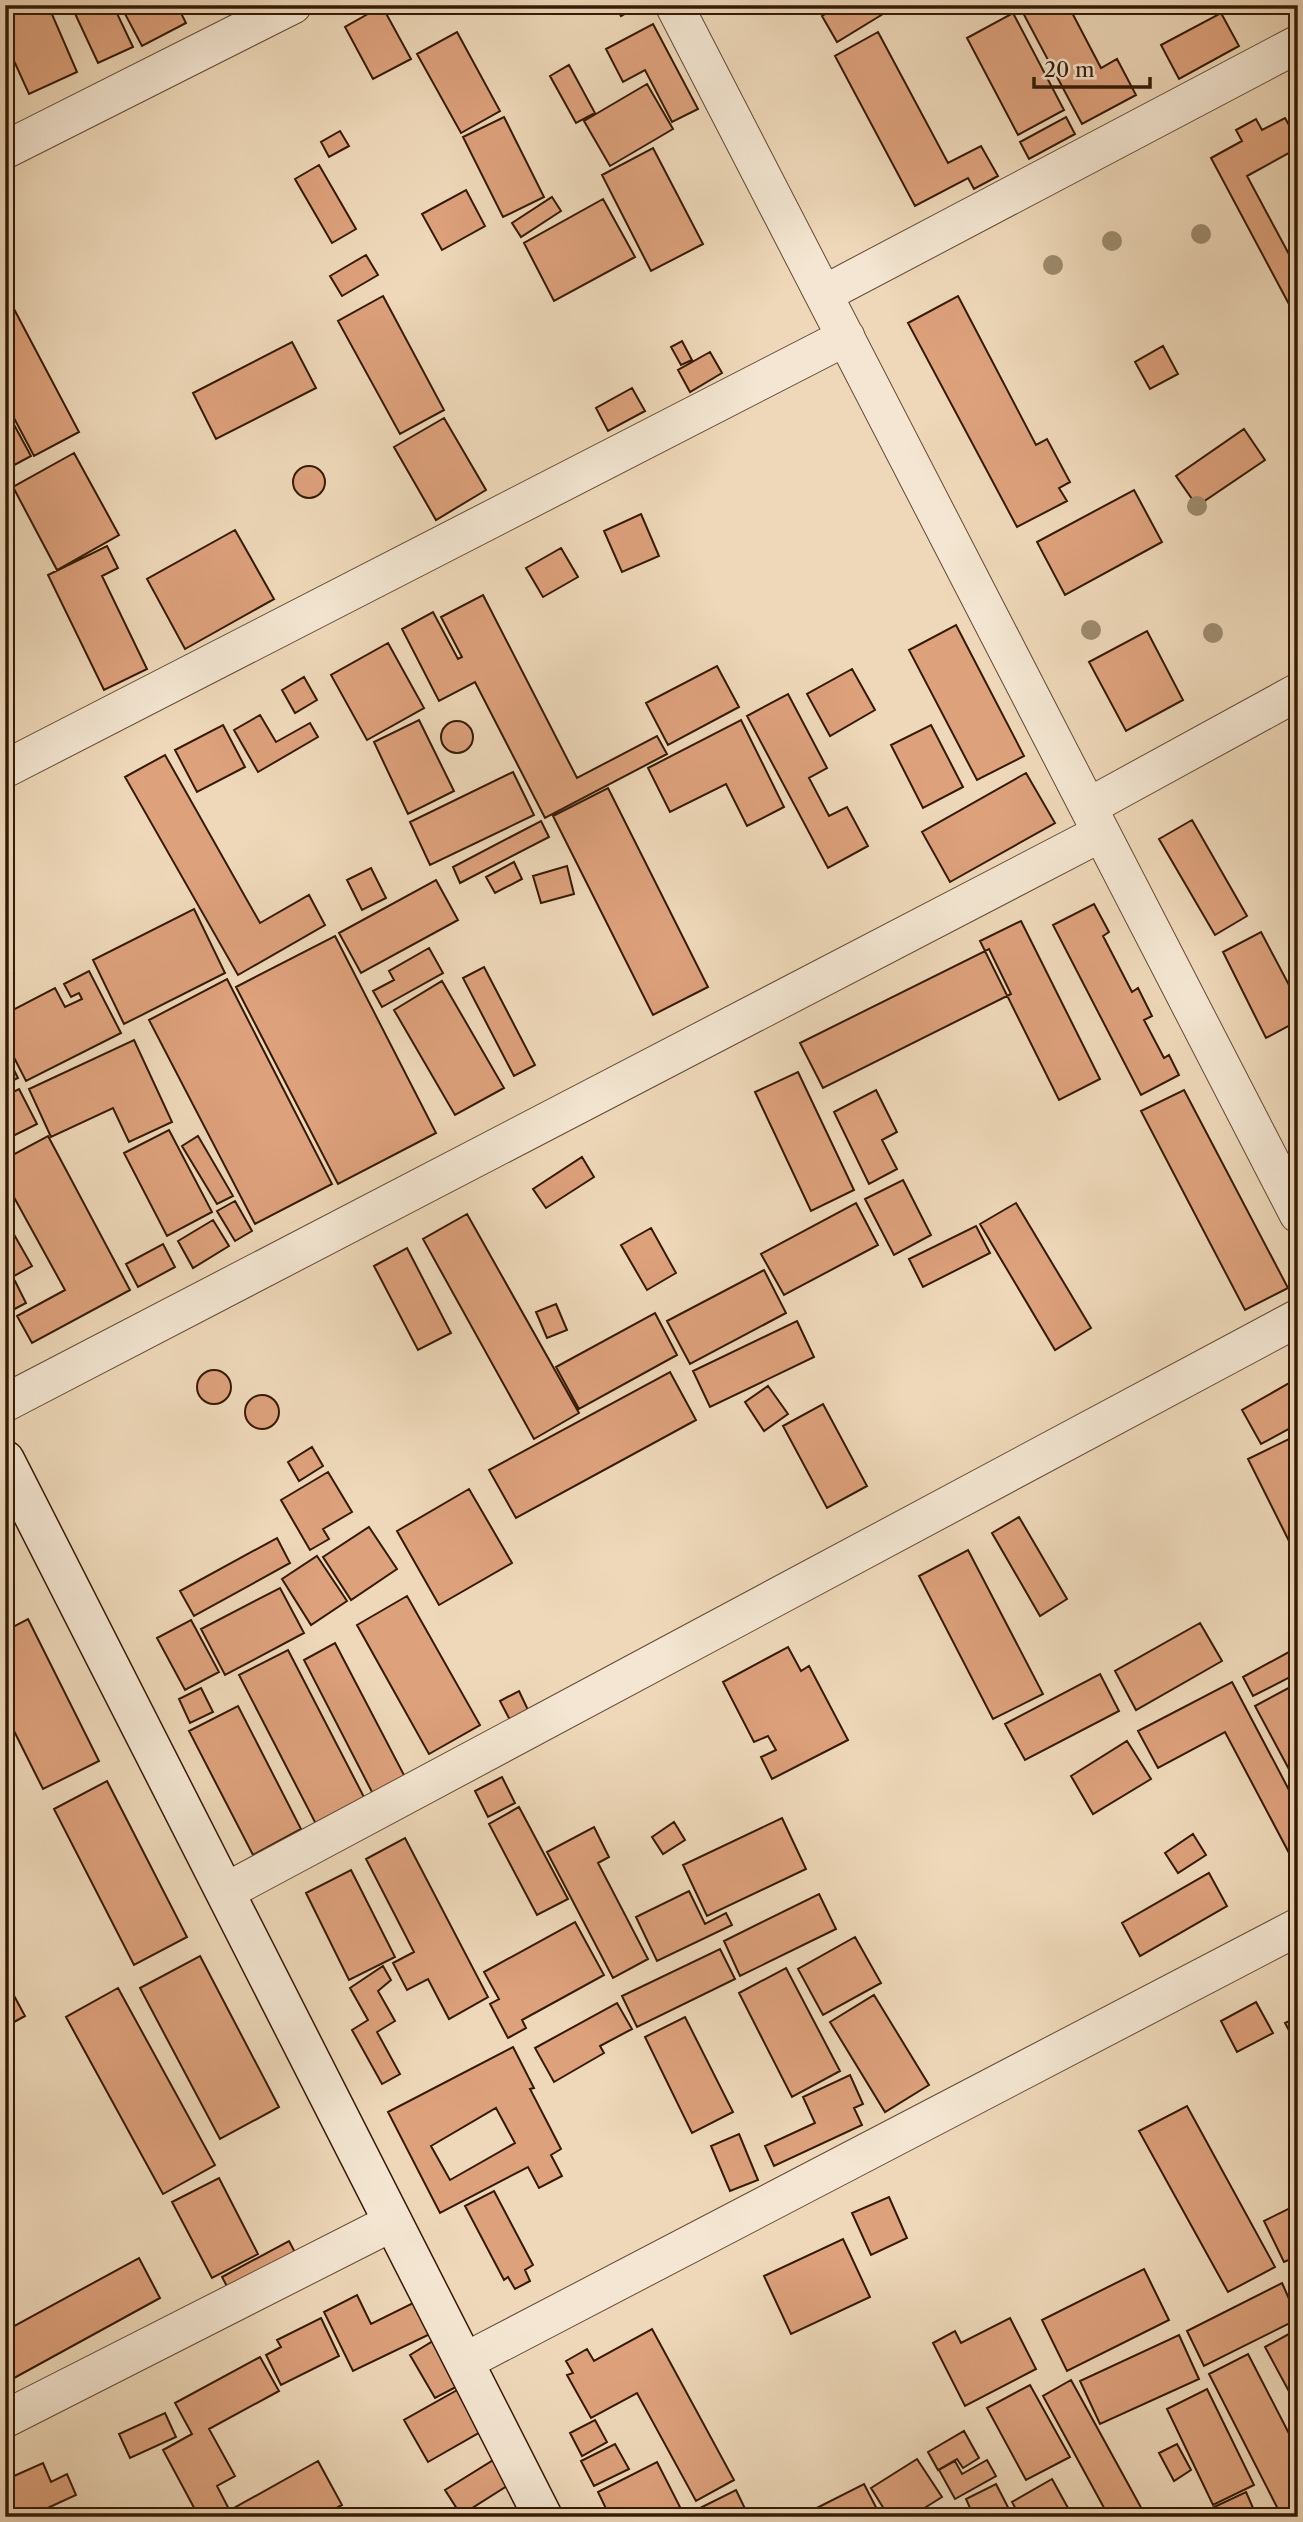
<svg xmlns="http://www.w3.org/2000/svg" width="1303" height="2522" font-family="'Libre Caslon Text',serif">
	<rect width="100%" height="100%" fill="#eed8b9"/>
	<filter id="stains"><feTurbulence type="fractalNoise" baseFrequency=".00286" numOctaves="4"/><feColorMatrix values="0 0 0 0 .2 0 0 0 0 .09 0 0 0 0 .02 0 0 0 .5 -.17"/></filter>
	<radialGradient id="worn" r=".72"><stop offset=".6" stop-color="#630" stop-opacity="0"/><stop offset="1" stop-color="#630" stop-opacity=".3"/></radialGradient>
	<path fill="#dda17c" stroke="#351a06" stroke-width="2" fill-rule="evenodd" d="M5 5H48L77 72 29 94 5 41Z
		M71 5H113L133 47 98 63Z
		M137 5H177L186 23 142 46 124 12Z
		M615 5H640L621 16Z
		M840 5H878L883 14 837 42 822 16Z
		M1033 5H1068L1101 68 1117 59 1136 95 1082 124 1022 11Z
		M382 6 411 59 373 79 345 27Z
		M1013 13 1064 110 1018 135 967 38Z
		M1221 13 1239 46 1179 79 1161 45Z
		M653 24 698 109 672 122 645 70 623 82 606 49Z
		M457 32 500 111 461 133 417 54Z
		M878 32 948 163 981 146 998 176 974 189 968 178 915 206 835 56Z
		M569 65 595 113 576 123 550 76Z
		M647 84 673 129 610 166 584 121Z
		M504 117 544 197 503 217 463 137Z
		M1066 117 1075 134 1029 159 1020 142Z
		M1285 118 1298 141V148L1247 176 1298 271V321L1211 158 1242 141 1236 130 1256 119 1262 130Z
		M340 131 349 146 329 157 321 142Z
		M653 148 703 244 651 271 602 175Z
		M319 165 356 229 332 243 295 179Z
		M466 190 485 226 442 250 422 214Z
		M552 197 561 211 521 237 512 223Z
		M603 199 635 257 554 301 524 243Z
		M366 255 378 275 342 296 330 276Z
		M5 292 79 432 34 456 5 401Z
		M383 296 444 410 400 434 338 321Z
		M958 296 1036 445 1047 439 1070 482 1059 488 1067 501 1017 527 908 323Z
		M682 341 692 360 681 365 671 347Z
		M292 342 316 388 216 439 193 393Z
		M1163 346 1178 374 1150 389 1135 362Z
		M710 352 722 373 690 392 678 370Z
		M632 388 645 411 608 431 596 408Z
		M5 408 31 456 5 470Z
		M444 418 486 490 436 520 394 447Z
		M1244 429 1265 460 1197 506 1176 476Z
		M74 453 119 535 57 570 13 487Z
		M293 482a16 16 0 1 1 32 0a16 16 0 1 1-32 0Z
		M1134 490 1162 542 1065 595 1037 542Z
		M641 514 659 556 622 572 604 531Z
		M235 530 274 599 185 649 147 579Z
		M107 546 118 568 102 576 147 669 104 690 48 575Z
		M561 548 578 577 543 597 526 568Z
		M483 595 577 778 657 736 667 754 545 818 475 682 439 701 402 629 433 612 458 659 462 657 441 617Z
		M956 625 1024 756 977 780 909 650Z
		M1147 631 1183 700 1126 731 1089 662Z
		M388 643 424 708 367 740 331 675Z
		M717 666 739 707 668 745 646 703Z
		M852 669 875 710 830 736 807 694Z
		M304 677 317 700 295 713 282 690Z
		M788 694 827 768 809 778 829 816 847 807 868 846 828 868 747 716Z
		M260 715 276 742 310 723 318 737 258 772 234 730Z
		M419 720 454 791 408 814 374 742Z
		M741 720 784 807 747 826 726 784 670 812 648 768Z
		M441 737a16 16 0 1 1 32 0a16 16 0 1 1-32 0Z
		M223 725 245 767 197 792 175 750Z
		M931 725 963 787 923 808 891 745Z
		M165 755 260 923 309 895 325 925 238 975 125 777Z
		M513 772 534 815 430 865 410 822Z
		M1026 773 1055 823 950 882 922 832Z
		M608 788 708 987 653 1015 553 816Z
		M1192 820 1247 916 1215 935 1159 839Z
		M541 821 549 837 460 883 453 867Z
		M514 862 522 879 495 893 486 877Z
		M567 866 574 894 541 903 533 876Z
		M371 868 386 898 362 910 347 880Z
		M436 880 458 920 361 973 339 933Z
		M1094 904 1109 932 1103 936 1132 992 1138 988 1152 1016 1144 1020 1164 1058 1169 1055 1179 1075 1141 1095 1053 925Z
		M194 909 225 973 124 1024 93 960Z
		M1021 921 1100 1079 1059 1100 980 941Z
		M1261 932 1298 1002V1021L1266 1038 1223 952Z
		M335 936 436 1133 338 1184 236 987Z
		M429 948 443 973 382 1007 373 991 394 980 389 971Z
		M989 949 1011 994 823 1088 800 1043Z
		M5 957 14 973 5 979Z
		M484 967 535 1065 514 1076 463 978Z
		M89 971 121 1033 26 1081 5 1040V1014L55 988 65 1007 82 999 79 993 71 997 64 984Z
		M227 979 332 1184 255 1224 149 1020Z
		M442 981 504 1088 455 1115 394 1010Z
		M134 1040 172 1122 129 1142 113 1108 51 1137 29 1089Z
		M5 1052 18 1078 5 1084Z
		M798 1072 854 1190 811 1211 755 1092Z
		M19 1089 37 1124 5 1140V1096Z
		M876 1090 897 1132 882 1140 897 1169 869 1184 834 1112Z
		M1184 1090 1288 1288 1245 1310 1141 1111Z
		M169 1130 212 1212 167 1236 124 1153Z
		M48 1136 130 1290 32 1343 17 1316 65 1290 5 1181V1159Z
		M198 1136 233 1196 217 1204 182 1146Z
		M582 1157 594 1177 546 1208 533 1189Z
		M903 1180 931 1235 894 1255 865 1199Z
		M235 1201 252 1231 235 1241 217 1211Z
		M856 1203 878 1245 784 1295 761 1254Z
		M1016 1203 1091 1328 1055 1350 980 1224Z
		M467 1214 579 1413 534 1439 423 1239Z
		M213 1220 229 1246 193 1268 178 1241Z
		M976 1226 990 1253 923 1287 909 1259Z
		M651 1228 676 1273 647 1290 621 1245Z
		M12 1231 32 1266 5 1281V1235Z
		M163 1244 175 1267 138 1287 126 1264Z
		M407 1248 451 1333 418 1350 374 1266Z
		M764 1270 786 1313 690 1364 667 1321Z
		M15 1281 26 1303 5 1314V1286Z
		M556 1304 567 1330 547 1338 536 1312Z
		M655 1313 677 1355 579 1409 556 1367Z
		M797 1321 814 1357 710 1407 693 1371Z
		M197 1387a17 17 0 1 1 34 0a17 17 0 1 1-34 0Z
		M670 1372 696 1420 516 1518 489 1470Z
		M1298 1378V1424L1261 1444 1242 1410Z
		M768 1386 788 1414 764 1431 745 1402Z
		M245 1412a17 17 0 1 1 34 0a17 17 0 1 1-34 0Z
		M823 1404 867 1486 827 1508 783 1426Z
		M1291 1438 1298 1452V1559L1248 1459Z
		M312 1447 323 1466 299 1481 288 1462Z
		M328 1472 352 1512 323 1529 329 1539 310 1550 281 1500Z
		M469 1489 512 1563 439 1605 397 1531Z
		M1019 1517 1067 1599 1040 1616 992 1533Z
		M369 1527 397 1569 351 1600 323 1557Z
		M277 1538 290 1563 194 1616 180 1591Z
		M968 1550 1043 1694 993 1719 919 1576Z
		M317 1556 347 1601 311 1625 282 1579Z
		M280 1588 304 1633 225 1675 201 1629Z
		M407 1596 480 1725 429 1754 357 1625Z
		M28 1619 99 1761 43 1789 5 1713V1631Z
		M191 1620 219 1672 185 1690 157 1638Z
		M1200 1623 1222 1661 1136 1710 1115 1671Z
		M335 1643 405 1777 373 1794 304 1660Z
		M788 1647 801 1671 809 1666 848 1740 772 1779 761 1757 776 1750 768 1736 754 1742 723 1682Z
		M1298 1647V1673L1253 1696 1243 1677Z
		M288 1650 366 1801 317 1826 239 1675Z
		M1100 1674 1119 1711 1025 1760 1005 1724Z
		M1232 1682 1298 1807 1297 1868 1225 1732 1158 1768 1138 1731Z
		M1298 1683V1786L1255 1706Z
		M201 1688 213 1712 190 1723 179 1699Z
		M519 1691 529 1712 511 1722 500 1701Z
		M238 1706 301 1829 253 1855 189 1731Z
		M1127 1741 1151 1779 1093 1814 1071 1776Z
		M502 1777 515 1803 488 1817 475 1791Z
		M107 1781 187 1937 134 1965 54 1809Z
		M519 1807 568 1899 537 1915 489 1824Z
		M782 1818 806 1869 707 1916 683 1865Z
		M674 1822 685 1840 663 1854 652 1837Z
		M594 1827 609 1857 598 1863 648 1959 613 1978 547 1852Z
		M1193 1834 1206 1855 1178 1873 1165 1853Z
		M405 1838 488 1997 449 2019 428 1979 407 1990 393 1963 414 1952 366 1859Z
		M351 1870 395 1957 349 1980 306 1893Z
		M1209 1873 1227 1906 1140 1956 1122 1923Z
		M689 1891 705 1924 726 1913 732 1925 657 1961 636 1917Z
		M819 1894 836 1929 740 1976 724 1941Z
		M575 1922 604 1975 522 2020 526 2028 508 2038 490 2004 499 1999 484 1972Z
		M855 1937 881 1983 823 2015 798 1969Z
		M720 1949 735 1979 637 2027 622 1996Z
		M200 1956 279 2107 220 2139 140 1988Z
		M383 1966 391 1980 378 1991 395 2021 377 2032 400 2074 382 2084 352 2030 368 2020 350 1988Z
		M786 1968 840 2071 792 2097 739 1993Z
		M5 1979 25 2016 5 2027Z
		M118 1988 215 2165 163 2194 66 2017Z
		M874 1995 929 2085 885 2112 830 2022Z
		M1256 2002 1273 2033 1237 2052 1221 2021Z
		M617 2003 632 2029 600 2046 604 2053 554 2082 535 2048Z
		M685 2017 733 2112 692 2133 645 2037Z
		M1298 2017V2047L1285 2023Z
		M513 2047 534 2088 530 2089 561 2149 551 2155 562 2176 539 2188 528 2167 440 2213 388 2112ZM496 2108 515 2143 450 2180 431 2146Z
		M850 2075 863 2104 854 2108 862 2125 774 2166 765 2146 815 2123 803 2097Z
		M1187 2106 1275 2267 1228 2292 1139 2131Z
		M739 2134 758 2180 730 2191 711 2146Z
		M219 2178 258 2254 212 2278 172 2202Z
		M494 2191 533 2265 525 2270 530 2281 515 2289 508 2277 504 2280 465 2206Z
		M889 2197 907 2238 871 2255 852 2213Z
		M1298 2204V2256L1284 2262 1264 2221Z
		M843 2239 870 2297 791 2334 764 2276Z
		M289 2241 298 2258 231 2294 222 2277Z
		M139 2258 160 2298 5 2383V2331Z
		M1144 2269 1169 2320 1067 2371 1042 2320Z
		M1282 2283 1298 2319 1204 2366 1187 2331Z
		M357 2295 371 2324 415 2302 430 2334 353 2371 324 2312Z
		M321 2318 339 2356 281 2385 266 2355 281 2347 277 2340Z
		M1010 2318 1036 2369 965 2406 933 2343 955 2331 961 2343Z
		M652 2329 734 2480 696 2501 637 2393 591 2418 567 2375 573 2373 566 2361 587 2349 594 2361Z
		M1298 2329V2408L1265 2347Z
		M1179 2335 1199 2379 1100 2424 1080 2381Z
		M433 2341 456 2387 435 2398 410 2355Z
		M1248 2354 1298 2451V2517H1282L1209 2374Z
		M260 2357 279 2391 209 2429 235 2476 217 2486 233 2517H199L163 2450 192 2434 175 2403Z
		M1071 2380 1144 2513 1138 2517H1109L1043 2396Z
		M1030 2385 1070 2457 1026 2480 987 2408Z
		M459 2389 482 2431 428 2462 404 2420Z
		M1207 2389 1254 2485 1213 2505 1167 2409Z
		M165 2413 176 2437 130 2458 119 2434Z
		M595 2420 607 2442 582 2456 570 2433Z
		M964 2431 979 2458 963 2468 957 2459 938 2470 928 2452Z
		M615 2444 629 2469 594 2486 581 2461Z
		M1177 2444 1191 2470 1174 2481 1159 2453Z
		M495 2459 510 2484 461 2515 445 2490Z
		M917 2459 942 2497 910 2517H889L871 2488Z
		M987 2460 996 2476 955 2499 939 2470 955 2461 962 2474Z
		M318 2461 342 2505 320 2517H239L234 2508Z
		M657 2462 680 2507 661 2517H610L598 2492Z
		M43 2463 51 2482 67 2474 76 2495 28 2517H6L5 2480Z
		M1052 2479 1073 2517H1020L1012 2502Z
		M864 2484 881 2517H799Z
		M996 2484 1013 2517H974L966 2499Z
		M736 2490 749 2517H682Z
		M1246 2492 1257 2517H1193Z"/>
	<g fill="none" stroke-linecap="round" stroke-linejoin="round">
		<g stroke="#634a33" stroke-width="39">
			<path id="street" d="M674 5 1298 1214
				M5 150 293 5
				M824 294 1298 44
				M5 769 846 337
				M1088 807 1298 692
				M5 1403 1101 833
				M225 1892 1298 1318
				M464 2362 1298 1927
				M5 2419 393 2222"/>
		</g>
		<g stroke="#351a06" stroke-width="41">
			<path id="secondary" d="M5 1460 543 2517"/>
		</g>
		<use href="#street" stroke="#f4e6d2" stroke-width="37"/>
		<use href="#secondary" stroke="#f4e6d2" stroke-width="38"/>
	</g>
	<g fill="#9d8b6e">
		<circle cx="1201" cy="234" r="10"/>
		<circle cx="1112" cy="241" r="10"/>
		<circle cx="1053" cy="265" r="10"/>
		<circle cx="1197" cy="506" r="10"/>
		<circle cx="1091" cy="630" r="10"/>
		<circle cx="1213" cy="633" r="10"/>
	</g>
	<rect width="1303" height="2522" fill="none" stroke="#eed8b9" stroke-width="28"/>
	<rect x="7" y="7" width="1289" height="2508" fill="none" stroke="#351a06" stroke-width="3.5"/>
	<rect x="14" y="14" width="1275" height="2494" fill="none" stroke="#351a06" stroke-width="2"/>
	<path d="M1034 77v10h116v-10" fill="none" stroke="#351a06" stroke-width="3.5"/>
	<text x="1044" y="77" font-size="21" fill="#351a06" stroke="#f4e6d2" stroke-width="5" paint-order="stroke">20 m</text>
	<rect width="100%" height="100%" filter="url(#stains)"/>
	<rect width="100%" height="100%" fill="url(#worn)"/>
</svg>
